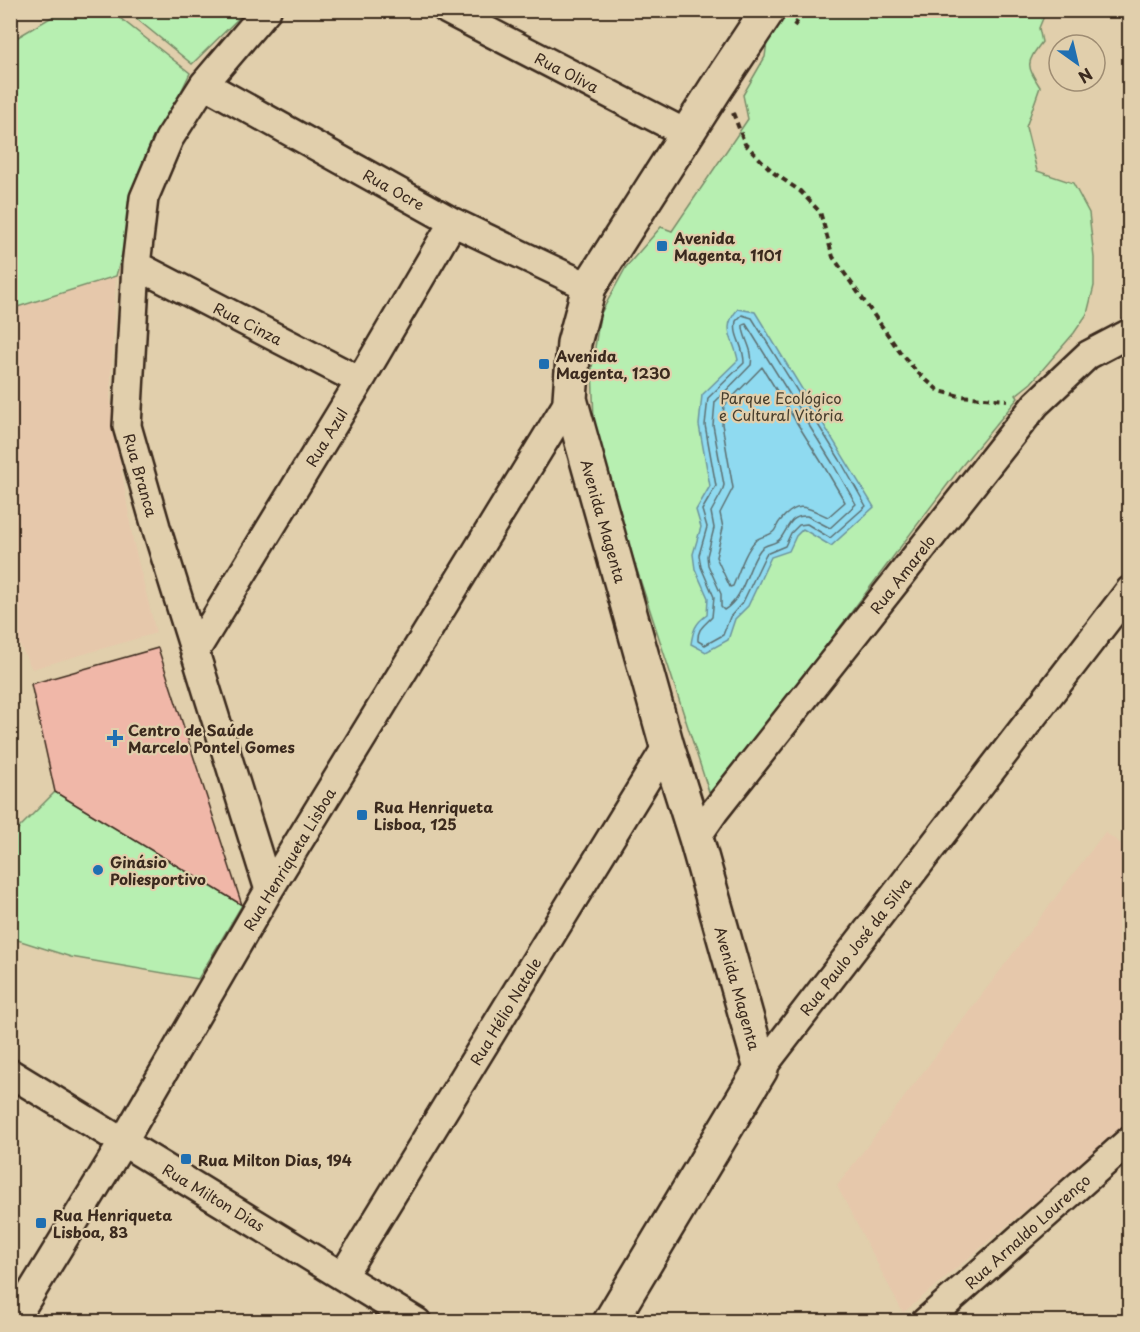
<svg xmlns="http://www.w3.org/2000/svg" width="1140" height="1332" font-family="'Playpen Sans',sans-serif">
	<rect width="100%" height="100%" fill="#e1cfac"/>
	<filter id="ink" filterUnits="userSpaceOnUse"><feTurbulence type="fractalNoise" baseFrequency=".0167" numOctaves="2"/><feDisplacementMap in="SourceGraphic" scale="12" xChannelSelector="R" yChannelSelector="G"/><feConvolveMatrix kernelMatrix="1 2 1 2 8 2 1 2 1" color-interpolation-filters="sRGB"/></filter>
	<g filter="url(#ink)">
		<path fill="#e6c8ab" d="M116 276 110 397 133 541 156 633 32 669 11 628 10 309Z
			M1105 832 1129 850V1123L903 1313 837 1186Z"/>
		<path fill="#b7efb1" stroke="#798c68" stroke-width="1.5" d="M62 11H111L190 73 147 163 116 276 11 309V41Z
			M127 11H246L192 64Z
			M771 11H1046L1039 28 1042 42C1026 63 1026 65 1040 87L1026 127 1037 171 1073 183 1089 213 1094 258V286L1087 314 1074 333 1031 383 1016 395 1018 398 960 468 711 798 621 521 614 516 595 449 592 367 600 315 626 267 661 227 672 231 748 119 743 95 765 57Z
			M55 792 242 905 198 979 71 957 11 938V836Z"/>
		<path fill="#8fdaf0" stroke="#6d949c" stroke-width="1.5" d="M738 309 755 312 874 507 831 546 803 529 796 536 789 551 771 557 748 606 735 619 728 640 706 652 691 644C693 631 695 623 707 615L708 598 695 569 693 554 701 527 696 510 710 486 699 425 702 395 738 360C734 338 720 329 738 309Z"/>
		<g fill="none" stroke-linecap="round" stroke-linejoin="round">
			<path stroke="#5d7072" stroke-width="1.5" d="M742 315 752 318 840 460 866 506 830 538 807 524 799 525 791 533 785 546 766 554 743 602 730 617 723 635 705 645 698 641C697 628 705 625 712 617L714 597 701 567 699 555 707 527 702 510 716 486 705 425 708 398 744 363C744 344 733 338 736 321Z
				M746 324 833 464 856 504 830 528 807 516C789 515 789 528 780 539 775 545 765 543 760 550 746 569 745 597 724 610L721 607V594L708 565 707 556 714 528 711 512 722 492 724 485 713 425 715 402 751 365C754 348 742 337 743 325Z
				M762 367 825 468 845 502 828 517C807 508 799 499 780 521 777 524 776 530 773 532 769 536 761 536 756 540 745 551 739 572 733 586L730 587 716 557 723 528 720 513 733 488 722 424 724 406Z"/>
		</g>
		<path fill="#f0b7a8" stroke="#3b2a1e" stroke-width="1.5" d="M158 648 242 905 55 792 31 684Z"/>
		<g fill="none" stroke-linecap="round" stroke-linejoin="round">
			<g stroke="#3b2a1e" stroke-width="32">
				<path id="minor" d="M267 10 204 84 169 139 144 198 136 265 127 426 156 527 269 890
					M447 10 687 134
					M204 84 453 222 589 287
					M136 265 360 381
					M196 650 360 381 453 222
					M696 838 714 812 1036 404 1088 355 1130 333
					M761 1069 1130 590
					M10 1073 417 1322
					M343 1275 667 746
					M13 1322 123 1142 269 890 570 399
					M925 1322 1130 1140"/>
			</g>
			<g stroke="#3b2a1e" stroke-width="38">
				<path id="tertiary" d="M610 1322 761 1069 696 838 667 746 570 399 574 343 589 287 716 88 768 10"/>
			</g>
			<path stroke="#3b2a1e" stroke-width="4" stroke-dasharray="6 4.5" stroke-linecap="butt" d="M794 26 805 10
				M733 113 745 144 774 173 800 191 820 212 833 257 900 352 917 372 939 391 960 396 1007 400"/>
			<use href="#minor" stroke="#e1cfac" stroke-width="27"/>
			<use href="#tertiary" stroke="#e1cfac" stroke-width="33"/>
		</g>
	</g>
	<g fill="#1f6fb2" stroke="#e1cfac" stroke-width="2">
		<rect x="656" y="240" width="12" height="12" rx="3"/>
		<rect x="538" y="358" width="12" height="12" rx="3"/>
		<path d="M112 729h6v6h6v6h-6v6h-6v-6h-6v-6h6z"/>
		<rect x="356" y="809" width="12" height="12" rx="3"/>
		<circle cx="98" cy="870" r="6"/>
		<rect x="180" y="1153" width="12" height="12" rx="3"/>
		<rect x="35" y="1217" width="12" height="12" rx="3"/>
	</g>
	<g text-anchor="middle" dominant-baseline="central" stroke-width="4.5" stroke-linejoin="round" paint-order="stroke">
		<g font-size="15" fill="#3b2a1e" stroke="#e1cfac">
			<text transform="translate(567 72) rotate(27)">Rua Oliva</text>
			<text transform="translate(394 189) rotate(29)">Rua Ocre</text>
			<text transform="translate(248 323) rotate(27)">Rua Cinza</text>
			<text transform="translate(326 437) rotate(-59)">Rua Azul</text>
			<text transform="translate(141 475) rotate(74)">Rua Branca</text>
			<text transform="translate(604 521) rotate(74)">Avenida Magenta</text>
			<text transform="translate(902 574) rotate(-52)">Rua Amarelo</text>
			<text transform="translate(289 859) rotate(-59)">Rua Henriqueta Lisboa</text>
			<text transform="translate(855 946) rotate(-52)">Rua Paulo José da Silva</text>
			<text transform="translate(738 988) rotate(74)">Avenida Magenta</text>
			<text transform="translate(505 1011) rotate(-59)">Rua Hélio Natale</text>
			<text transform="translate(214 1197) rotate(31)">Rua Milton Dias</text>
			<text transform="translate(1027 1231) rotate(-42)">Rua Arnaldo Lourenço</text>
		</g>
		<g font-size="15" font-weight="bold" fill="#3b2a1e" stroke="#e1cfac" text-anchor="start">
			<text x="674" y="237">Avenida<tspan x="674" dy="17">Magenta, 1101</tspan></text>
			<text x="556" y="355">Avenida<tspan x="556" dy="17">Magenta, 1230</tspan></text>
			<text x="128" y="729">Centro de Saúde<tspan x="128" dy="17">Marcelo Pontel Gomes</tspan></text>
			<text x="374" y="806">Rua Henriqueta<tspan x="374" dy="17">Lisboa, 125</tspan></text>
			<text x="110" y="861">Ginásio<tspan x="110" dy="17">Poliesportivo</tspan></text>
			<text x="198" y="1159">Rua Milton Dias, 194</text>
			<text x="53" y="1214">Rua Henriqueta<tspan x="53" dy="17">Lisboa, 83</tspan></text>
		</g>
		<g font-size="15" fill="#473e2d" stroke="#e1cfac">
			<text x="781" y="397">Parque Ecológico<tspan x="781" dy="17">e Cultural Vitória</tspan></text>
		</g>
	</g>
	<rect width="1140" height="1332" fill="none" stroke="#e1cfac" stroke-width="36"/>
	<rect x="18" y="18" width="1104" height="1296" fill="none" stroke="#3b2a1e" stroke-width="2" filter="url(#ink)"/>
	<g transform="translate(1077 63) rotate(146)"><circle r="28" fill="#e1cfac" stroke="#9f8d73" stroke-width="1.5"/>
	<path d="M0-4.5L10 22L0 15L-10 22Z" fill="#1f6fb2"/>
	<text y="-9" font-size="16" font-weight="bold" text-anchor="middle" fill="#3b2a1e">N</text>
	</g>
</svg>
